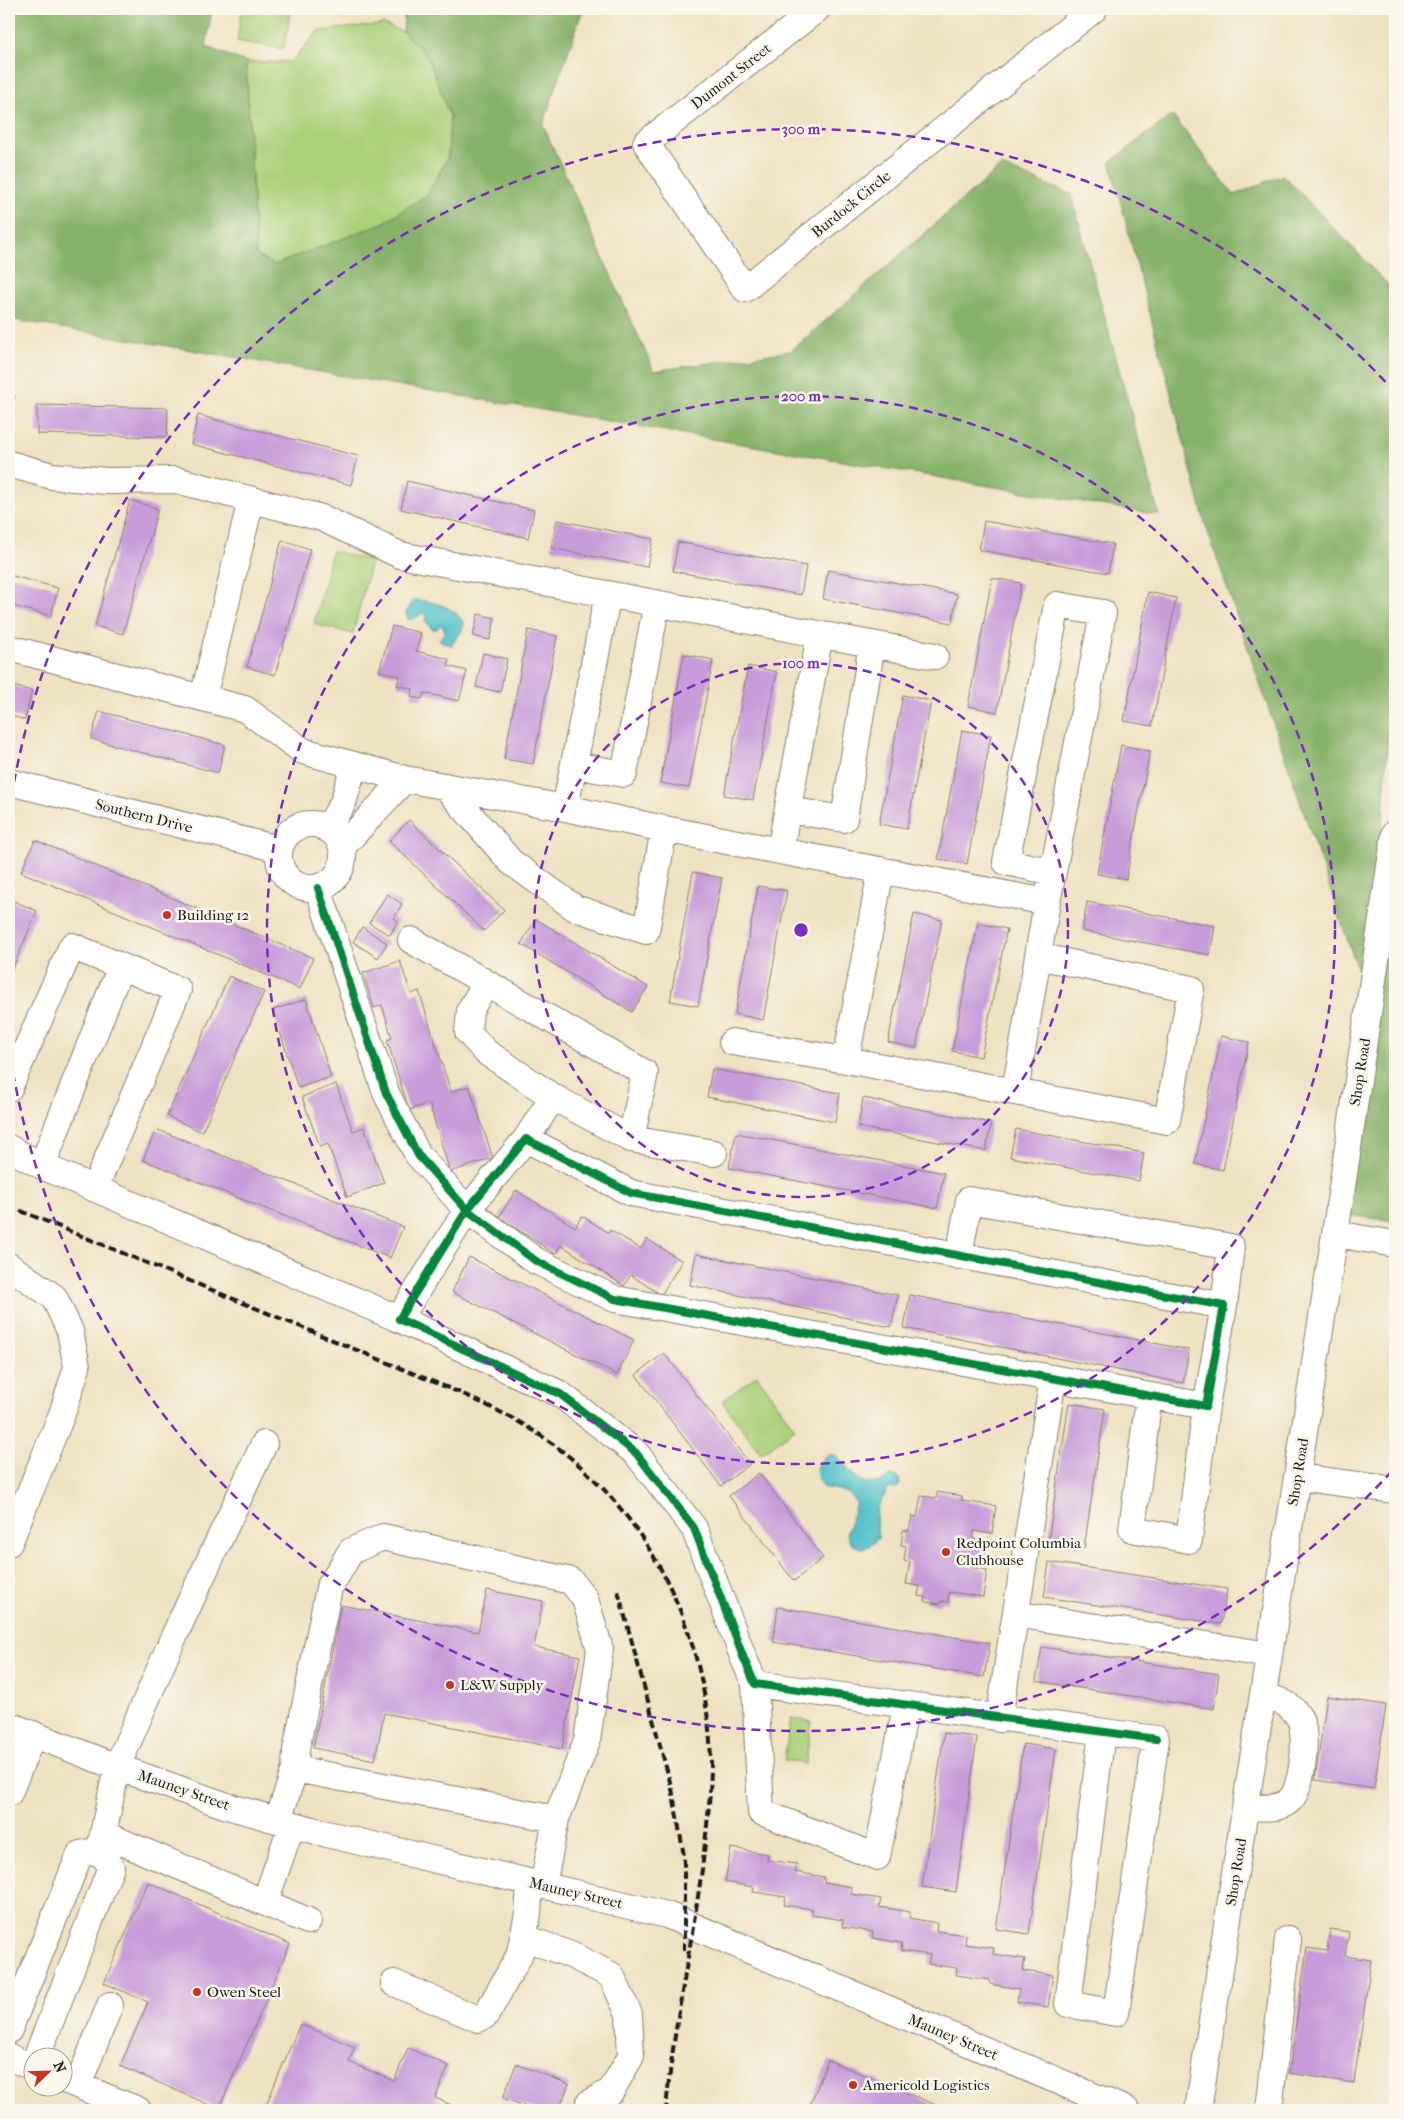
<svg xmlns="http://www.w3.org/2000/svg" width="1404" height="2119" font-family="'IM FELL French Canon',serif">
	<rect width="100%" height="100%" fill="#fbf7ec"/>
	<filter id="ink" filterUnits="userSpaceOnUse"><feTurbulence type="fractalNoise" baseFrequency=".02" numOctaves="2"/><feDisplacementMap in="SourceGraphic" scale="10" xChannelSelector="R" yChannelSelector="G"/><feConvolveMatrix kernelMatrix="1 2 1 2 8 2 1 2 1" color-interpolation-filters="sRGB"/></filter>
	<filter id="wash" filterUnits="userSpaceOnUse"><feTurbulence type="fractalNoise" baseFrequency=".0096" numOctaves="4" result="noise"/><feDisplacementMap in="SourceGraphic" scale="20" xChannelSelector="R" yChannelSelector="G"/><feGaussianBlur stdDeviation="1.12" result="paint"/><feColorMatrix in="noise" values="0 0 0 0 0 0 0 0 0 0 0 0 0 0 0 0 0 1.4 0 .05"/><feComposite in="paint" operator="in"/></filter>
	<g filter="url(#wash)">
		<rect width="100%" height="100%" fill="#efe2c2"/>
		<path fill="#abd07a" stroke="#64764b" d="M242 9H291L284 49 237 41Z
			M384 24 403 32 426 55 438 83 450 117 448 157 428 194 383 223 274 265 256 255 246 62H291L318 31Z
			M332 551 371 561 353 634 314 624Z
			M757 1375 795 1429 761 1454 722 1401Z
			M791 1718 812 1722 805 1764 784 1760Z"/>
		<path fill="#88b26a" stroke="#526743" d="M9 9H212L206 47 246 62 256 255 274 265 383 223 428 194 437 178 448 157 450 117 438 83 426 55 403 32 404 9H583L543 125 654 371 791 351 1001 166 1071 194 1159 515 9 319Z
			M1172 115 1234 195 1283 175 1395 292V636L1371 995 1395 825V1221L1338 1214 1370 1006 1205 523 1110 162Z"/>
		<path fill="#54c2ca" stroke="#386f73" d="M413 600C432 601 453 605 464 623 462 636 456 635 452 646L439 640 445 633 444 627 441 625 437 629H432L425 621 426 615 423 613 413 619H408L406 613Z
			M827 1455H835C849 1466 857 1489 879 1482 884 1481 888 1477 893 1475L899 1478 900 1485 895 1489 889 1488C884 1497 875 1507 876 1519 876 1526 878 1532 878 1539 866 1549 864 1551 850 1543L847 1533 856 1503C848 1489 836 1490 822 1487 814 1473 813 1465 827 1455Z"/>
		<g id="blocks">
			<path fill="#c79cd9" d="M9 394 15 396 9 417Z
				M37 405 168 408 167 437 37 434Z
				M198 415 358 456 351 485 191 444Z
				M407 481 534 510 528 538 401 509Z
				M130 500 158 509 123 634 95 626Z
				M557 520 653 539 647 567 551 548Z
				M984 521 1113 544 1108 573 979 550Z
				M282 540 310 549 275 675 247 667Z
				M678 542 806 566 801 595 673 571Z
				M828 570 957 594 952 623 823 599Z
				M9 575 58 588 51 616 9 605Z
				M992 578 1021 583 997 712 968 706Z
				M1148 592 1176 598 1152 726 1124 721Z
				M478 614 495 618 490 640 473 636Z
				M392 626 421 633 416 651 449 659 448 666 467 671 459 701 424 693 422 699 411 697 413 689 397 685 400 676 379 671Z
				M528 630 557 636 533 764 504 759Z
				M483 653 507 659 500 692 476 687Z
				M684 654 713 660 689 788 660 783Z
				M748 666 777 672 753 800 724 795Z
				M9 685 32 691 25 720 9 715Z
				M903 695 931 701 907 829 879 824Z
				M99 711 225 745 218 773 91 739Z
				M962 730 991 735 967 864 938 859Z
				M1121 745 1150 751 1126 879 1097 874Z
				M409 820 504 910 484 931 389 841Z
				M35 840 313 958 300 989 21 872Z
				M693 872 722 878 698 1006 670 1001Z
				M758 886 787 891 763 1020 735 1014Z
				M387 894 402 904 394 918 398 921 390 935 369 923Z
				M9 899 37 911 9 977Z
				M1087 902 1215 926 1210 955 1082 931Z
				M914 914 942 920 916 1048 888 1042Z
				M536 919 648 987 632 1012 521 944Z
				M978 923 1007 929 981 1057 952 1051Z
				M362 927 387 943 378 958 353 942Z
				M400 961 411 994 419 991 451 1092 469 1086 493 1158 450 1172 429 1103 409 1110 387 1040 392 1038 382 1005 374 1008 363 973Z
				M229 976 264 992 202 1132 167 1116Z
				M306 999 331 1077 298 1088 273 1010Z
				M1221 1036 1249 1042 1223 1170 1195 1164Z
				M712 1069 840 1093 835 1122 707 1097Z
				M336 1084 353 1131 364 1127 384 1183 347 1197 328 1144 320 1147 302 1097Z
				M863 1098 991 1123 986 1151 858 1127Z
				M156 1129 403 1227 390 1258 143 1160Z
				M1016 1129 1144 1153 1139 1181 1010 1157Z
				M736 1133 944 1173 937 1208 729 1168Z
				M516 1190 575 1227 582 1216 609 1233 610 1230 641 1249 647 1239 682 1261 661 1295 631 1275 624 1286 561 1245 555 1254 499 1217Z
				M696 1254 898 1295 891 1327 690 1285Z
				M469 1257 634 1340 617 1375 452 1292Z
				M910 1295 1189 1350 1183 1383 904 1328Z
				M664 1353 750 1464 721 1486 636 1375Z
				M1069 1403 1105 1409 1084 1548 1048 1542Z
				M759 1473 823 1558 794 1581 729 1496Z
				M937 1492 962 1496V1501L996 1506 992 1534 974 1531 973 1539 987 1541 985 1560 971 1558 970 1567 987 1570 983 1597 949 1592 948 1602 941 1601 940 1604 925 1602 926 1597 918 1596 920 1586 906 1584 910 1562 904 1561 906 1546 901 1545 903 1530 909 1531 912 1516 917 1517 921 1496 937 1498Z
				M1049 1562 1227 1589 1221 1624 1044 1597Z
				M487 1590 543 1601 534 1647 580 1656 562 1749 384 1713 375 1760 313 1748 341 1605 478 1632Z
				M778 1607 990 1643 984 1677 773 1642Z
				M1042 1647 1219 1674 1214 1709 1036 1681Z
				M1327 1696 1386 1705 1374 1789 1315 1780Z
				M944 1733 977 1737 956 1892 922 1887Z
				M1023 1744 1056 1749 1029 1934 996 1929Z
				M731 1848 768 1854 767 1860 797 1864 795 1872 824 1877V1882L852 1887 851 1894 881 1899 879 1907 910 1912 909 1918 937 1923 936 1931 966 1935 965 1944 994 1948 993 1954 1025 1959 1023 1971 1053 1975 1048 2007 1017 2002 1019 1989 990 1984V1980L956 1975 957 1968 928 1964 930 1955 902 1951 901 1943 872 1938 873 1932 842 1927 843 1920 812 1915V1909L784 1905 786 1897 753 1892 754 1887 725 1882Z
				M148 1882 290 1944 219 2109 120 2066 148 2002 104 1983Z
				M1330 1929 1349 1932 1345 1956 1371 1960 1354 2083 1289 2073 1307 1948 1327 1951Z
				M300 2024 355 2047 349 2062 394 2081 408 2048 449 2066 435 2098 463 2110H264Z
				M828 2060 948 2110H808Z
				M516 2064 569 2084 559 2110H536L503 2098Z"/>
		</g>
	</g>
	<g filter="url(#ink)">
		<use href="#blocks" fill-opacity="0" stroke="#867f6f" stroke-width="1"/>
		<g fill="none" stroke-linecap="round" stroke-linejoin="round">
			<g stroke="#867f6f" stroke-width="28">
				<path id="minor" d="M817 9 646 143 745 289 1094 9
					M9 464 52 476 107 481 176 480 322 518 400 555 935 656
					M9 648 245 709 303 751 405 779 565 808 664 829 1047 902 1015 1092 846 1060 881 870
					M203 698 251 500
					M574 765 624 774 657 603
					M9 782 279 849
					M445 786 511 862 575 908 646 931 664 829
					M565 808 608 594
					M788 810 844 819 872 644
					M279 856a32 32 0 1 1 64 0a32 32 0 1 1-64 0Z
					M327 829 343 803 354 765
					M342 847 405 779
					M780 851 820 634
					M318 888 386 1093 418 1155 467 1210 536 1261 615 1299 1206 1406 1224 1306 631 1193 526 1139 467 1210 399 1319 560 1394 636 1453 694 1528 744 1659 755 1684 1156 1739 1116 2013 1068 2004 1102 1732
					M1047 902 1053 872 1103 613 1057 605 1006 862 1053 872
					M411 940 645 1073 631 1139
					M486 983 470 1010 468 1032 486 1052 553 1097
					M732 1042 846 1060
					M9 1088 72 946 178 990 95 1188
					M1015 1092 1167 1121 1191 989 1038 956
					M526 1139 553 1097 631 1139 714 1153
					M9 1148 42 1166 399 1319
					M42 1166 121 966
					M1335 1234 1395 1244
					M959 1256 969 1200 1231 1247 1224 1306
					M9 1266 54 1297 70 1331 77 1367 62 1414 9 1543
					M1149 1396 1132 1529 1189 1540 1206 1406
					M264 1444 175 1634 117 1767 103 1834 308 1921
					M1297 1477 1395 1490
					M1016 1614 1269 1655
					M755 1684 761 1812 877 1857 906 1705
					M999 1719 1053 1378
					M9 1725 117 1767 227 1806 327 1834 667 1915 1126 2110
					M295 1769 556 1819
					M9 1793 33 1734
					M1246 1807C1259 1807 1279 1811 1290 1800 1303 1788 1309 1730 1298 1716 1289 1702 1278 1700 1263 1696
					M278 1820 295 1769 296 1750 329 1588 351 1551 383 1537 571 1581 585 1599 600 1649 587 1741 556 1819 543 1886
					M265 1902 292 1824
					M523 1937 571 1955 611 1975 629 2014 631 2056 611 2091 589 2103
					M394 1983 478 2019 486 2015 519 1956 528 1914 530 1883
					M9 2030 80 1854 100 1850
					M37 2056 111 1867 100 1850 103 1834
					M9 2057 32 2067
					M62 2079 138 2110
					M78 2085 110 2005
					M1198 2110 1335 1234 1395 833
					M1269 2110 1288 1939"/>
			</g>
			<use href="#minor" stroke="#fff" stroke-width="26"/>
			<path stroke="#1c1c1c" stroke-width="4" stroke-dasharray="8 4" stroke-linecap="butt" d="M9 1206 463 1394C491 1407 518 1420 543 1437 650 1510 708 1635 711 1762 711 1797 706 1834 702 1869 691 1949 673 2029 666 2110
				M618 1591 672 1789 684 1856V1950"/>
			<g stroke="#fbf7ec" stroke-width="11">
				<path id="cycleway" d="M318 888 386 1093 418 1155 467 1210 536 1261 615 1299 1206 1406 1224 1306 631 1193 526 1139 467 1210 399 1319 560 1394 636 1453 694 1528 744 1659 755 1684 1156 1739"/>
			</g>
			<use href="#cycleway" stroke="#00873e" stroke-width="8"/>
		</g>
	</g>
	<g fill="none" stroke="#7b2cbf" stroke-width="2.5" stroke-dasharray="9 6">
		<circle cx="801" cy="930" r="267"/>
		<circle cx="801" cy="930" r="534"/>
		<path d="M1392 1471A801 801 0 0 1 9 1048M9 812A801 801 0 0 1 1392 389"/>
	</g>
	<g fill="#c8321e" stroke="#fbf7ec" stroke-width="2">
		<circle cx="167" cy="915" r="5"/>
		<circle cx="946" cy="1552" r="5"/>
		<circle cx="450" cy="1685" r="5"/>
		<circle cx="197" cy="1992" r="5"/>
		<circle cx="853" cy="2085" r="5"/>
	</g>
	<g text-anchor="middle" dominant-baseline="central" stroke-width="5" stroke-linejoin="round" paint-order="stroke">
		<g font-size="15" fill="#1c1c1c" stroke="#fbf7ec">
			<text transform="translate(731 76) rotate(-38)">Dumont Street</text>
			<text transform="translate(851 204) rotate(-39)">Burdock Circle</text>
			<text transform="translate(144 816) rotate(14)">Southern Drive</text>
			<text transform="translate(1360 1072) rotate(-81)">Shop Road</text>
			<text transform="translate(1298 1472) rotate(-81)">Shop Road</text>
			<text transform="translate(184 1790) rotate(19)">Mauney Street</text>
			<text transform="translate(1236 1872) rotate(-81)">Shop Road</text>
			<text transform="translate(576 1893) rotate(13)">Mauney Street</text>
			<text transform="translate(953 2037) rotate(23)">Mauney Street</text>
		</g>
		<g font-size="15" fill="#1c1c1c" stroke="#fbf7ec" text-anchor="start">
			<text x="177" y="915">Building 12</text>
			<text x="956" y="1543">Redpoint Columbia<tspan x="956" dy="17">Clubhouse</tspan></text>
			<text x="460" y="1685">L&amp;W Supply</text>
			<text x="207" y="1992">Owen Steel</text>
			<text x="863" y="2085">Americold Logistics</text>
		</g>
	</g>
	<circle cx="801" cy="930" r="8" fill="#7b2cbf" stroke="#fbf7ec" stroke-width="2.5"/>
	<g font-size="15" text-anchor="middle" font-weight="bold" fill="#7b2cbf" stroke="#fbf7ec" stroke-width="5" stroke-linejoin="round" paint-order="stroke">
		<text x="801" y="134">300 m</text>
		<text x="801" y="401">200 m</text>
		<text x="801" y="668">100 m</text>
	</g>
	<rect width="1404" height="2119" fill="none" stroke="#fbf7ec" stroke-width="30"/>
	<g transform="translate(48 2072) rotate(67)"><circle r="24" fill="#fbf7ec" stroke="#a29f99"/>
	<path d="M0-4L9 19L0 12L-9 19Z" fill="#c8321e"/>
	<text y="-8" font-size="14" font-weight="bold" text-anchor="middle" fill="#1c1c1c">N</text>
	</g>
</svg>
